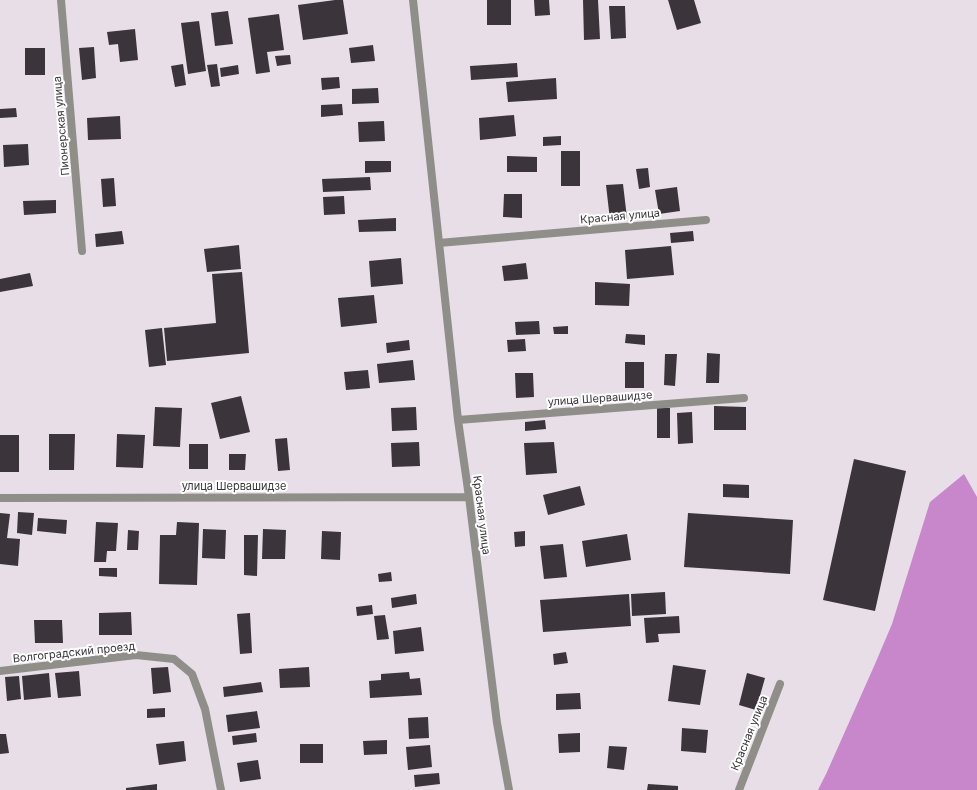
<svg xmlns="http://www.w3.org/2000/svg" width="977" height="790" font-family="Inter,sans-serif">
	<rect width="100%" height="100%" fill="#e7dee7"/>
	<path fill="#c987cb" d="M964 474 977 497V790H818L827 772 875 664 892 624 930 502Z"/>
	<path fill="#3b343b" d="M335 0H343L348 34 303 40 298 5Z
		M487 0H511V25H487Z
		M534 0H549L550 15 535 16Z
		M583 0H598L600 39 584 40Z
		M668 0H694L701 23 677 30Z
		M609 6H625L626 38 611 39Z
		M228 11 233 44 215 46 211 13Z
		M279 14 284 50 267 52 270 72 256 74 248 18Z
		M199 21 206 71 188 74 181 23Z
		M135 29 138 60 120 62 118 44 109 45 107 32Z
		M373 45 375 61 351 63 349 48Z
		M94 47 96 78 82 80 79 48Z
		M25 48H45V75H25Z
		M290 55 291 64 277 66 275 56Z
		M517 63 518 77 471 80 470 66Z
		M183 64 186 85 175 87 171 66Z
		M217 64 220 86 211 87 207 65Z
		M238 65 239 74 221 77 220 68Z
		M339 77 340 88 322 90 321 78Z
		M556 78 557 99 508 102 506 82Z
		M378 88 379 103 352 104V89Z
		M342 104 343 115 321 117V105Z
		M16 108 17 117 0 118V109Z
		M514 115 516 136 480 140 479 118Z
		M120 116 121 139 88 140 87 118Z
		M384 121 385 141 359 142 358 122Z
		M561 136V145L543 146V137Z
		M28 144 29 165 4 167 3 145Z
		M561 151H580V186H561Z
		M507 156 537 157V172H507Z
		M365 161H391V172L365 173Z
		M648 168 650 187 639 189 636 169Z
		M370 177 371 190 323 192 322 179Z
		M114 178 116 206 103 207 101 179Z
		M623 184 627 218 610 220 606 185Z
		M677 187 680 211 659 214 655 190Z
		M504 194H522V218L503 217Z
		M344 196 345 214 324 215 323 197Z
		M56 200V213L24 215 23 201Z
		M396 218V231L359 232 358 220Z
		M122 231 124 244 96 247 95 234Z
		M693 231 694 241 671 243 670 233Z
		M239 245 241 269 207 272 204 249Z
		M671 246 674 275 627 279 625 250Z
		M401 258 403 284 371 287 369 261Z
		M526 263 528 279 504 281 502 266Z
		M242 272 249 353 167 361 164 328 216 323 212 274Z
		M30 273 33 286 0 292V279Z
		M595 282 630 284 629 306 595 305Z
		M374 295 377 323 341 327 338 298Z
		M539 321 540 334 516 335 515 322Z
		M568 326V334H554L553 327Z
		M162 328 166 365 149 367 145 330Z
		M626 334 645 335V345L625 343Z
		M525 339 526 351 508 352 507 340Z
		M409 340 410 350 387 353 386 343Z
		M707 353 720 354 719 383H706Z
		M665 354H677L675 386 664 385Z
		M413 360 415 380 379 383 377 364Z
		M625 362H644V388H625Z
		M368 370 370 388 346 390 344 372Z
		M515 373H533L534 397 516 398Z
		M241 396 250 432 220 439 211 403Z
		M714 406 746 407V430H714Z
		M155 407 182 408 180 447 153 446Z
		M416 407 417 430 392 431 391 408Z
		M657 408H670V438H657Z
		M692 412 693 443 678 444 677 413Z
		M545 420 546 429 525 431V422Z
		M49 434H75L74 470H49Z
		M117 434 145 435 143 468 116 467Z
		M0 435H19V472H0Z
		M287 438 290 470 278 471 275 439Z
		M419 442 420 466 392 467 391 443Z
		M554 442 557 473 526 475 524 443Z
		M189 444H208V469H189Z
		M229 454H246L245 470H229Z
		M854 459 906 471 875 611 823 600Z
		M723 484 749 485V498L723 497Z
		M580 486 585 505 548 515 543 495Z
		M18 512 34 513 32 535 17 533Z
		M0 513 10 514 7 538 20 539 18 566 0 564Z
		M688 513 793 520 790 574 684 567Z
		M38 518 67 520 66 534 37 531Z
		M96 522 118 523 116 551H107L106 562H94Z
		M177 522 199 523 197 585 159 584 160 535H176Z
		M203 529 226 530 225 559 202 558Z
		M263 529 286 530 285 559H262Z
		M128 530 139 531 138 550H127Z
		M322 531 341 532 340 560 321 559Z
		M525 531V546L515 547 514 532Z
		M627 534 631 560 586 567 582 541Z
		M244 535H258L257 576 244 575Z
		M563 544 567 577 544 579 540 546Z
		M99 568H117V577L99 576Z
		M391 572 392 581 379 582 378 574Z
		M665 592 666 614 632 616 631 594Z
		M416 594 417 604 392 608 391 598Z
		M629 594 631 626 543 632 540 600Z
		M372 605 373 614 357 616 356 607Z
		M131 612 132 635H99V613Z
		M250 613 252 653 240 654 237 614Z
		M385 615 389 639 377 640 374 616Z
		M679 616 680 633 658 634 659 642 646 643 644 618Z
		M34 620H62L63 643H35Z
		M421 627 424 651 395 654 393 631Z
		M566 652 568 663 554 665 553 654Z
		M673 665 706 670 700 705 668 701Z
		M168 667 171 692 153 694 151 668Z
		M309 667 310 687 280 688 279 669Z
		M79 671 81 696 58 698 55 673Z
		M409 672 410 679 420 678 422 695 370 698 369 681 381 680V674Z
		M49 673 51 697 24 700 22 676Z
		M747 673 765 678 756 710 739 705Z
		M19 676 21 699 7 701 5 677Z
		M261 682 263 692 224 697 223 687Z
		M580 693 581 709 556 710V694Z
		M165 708V717L147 718V709Z
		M257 711 260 728 228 732 226 715Z
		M428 717 429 738 409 739 408 718Z
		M682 728 708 730 706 753 681 751Z
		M256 733 257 742 233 745 232 736Z
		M580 733V752L559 753 558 734Z
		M0 734H6L9 753 0 754Z
		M387 740V754L364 755 363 741Z
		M184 741 186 761 159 765 156 744Z
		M300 744H323V763H300Z
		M430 745 432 767 408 770 406 747Z
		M609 746 627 747 624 770 607 768Z
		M258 760 261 779 240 782 237 763Z
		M439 773 440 784 415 787 414 775Z
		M157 784V790H126V788Z
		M648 784 678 786V790H647Z"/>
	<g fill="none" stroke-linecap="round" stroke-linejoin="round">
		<path stroke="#8f8e89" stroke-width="8" d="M61 0 82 251
			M413 0 458 420 469 497 497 723 509 790
			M439 243 706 220
			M458 420 744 398
			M0 498 469 497
			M0 671 136 655 174 659 192 674 205 709 221 790
			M739 790 780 684"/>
	</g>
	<g text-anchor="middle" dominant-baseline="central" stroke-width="4" stroke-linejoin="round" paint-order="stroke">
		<g font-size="11" fill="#3a373a" stroke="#fff">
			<text transform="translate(61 126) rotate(-95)">Пионерская улица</text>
			<text transform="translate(620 216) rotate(-5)">Красная улица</text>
			<text transform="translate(600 398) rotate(-4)">улица Шервашидзе</text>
			<text x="234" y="486">улица Шервашидзе</text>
			<text transform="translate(482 515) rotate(83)">Красная улица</text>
			<text transform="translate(74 652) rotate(-6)">Волгоградский проезд</text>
			<text transform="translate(749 733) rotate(-68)">Красная улица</text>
		</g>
	</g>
</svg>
